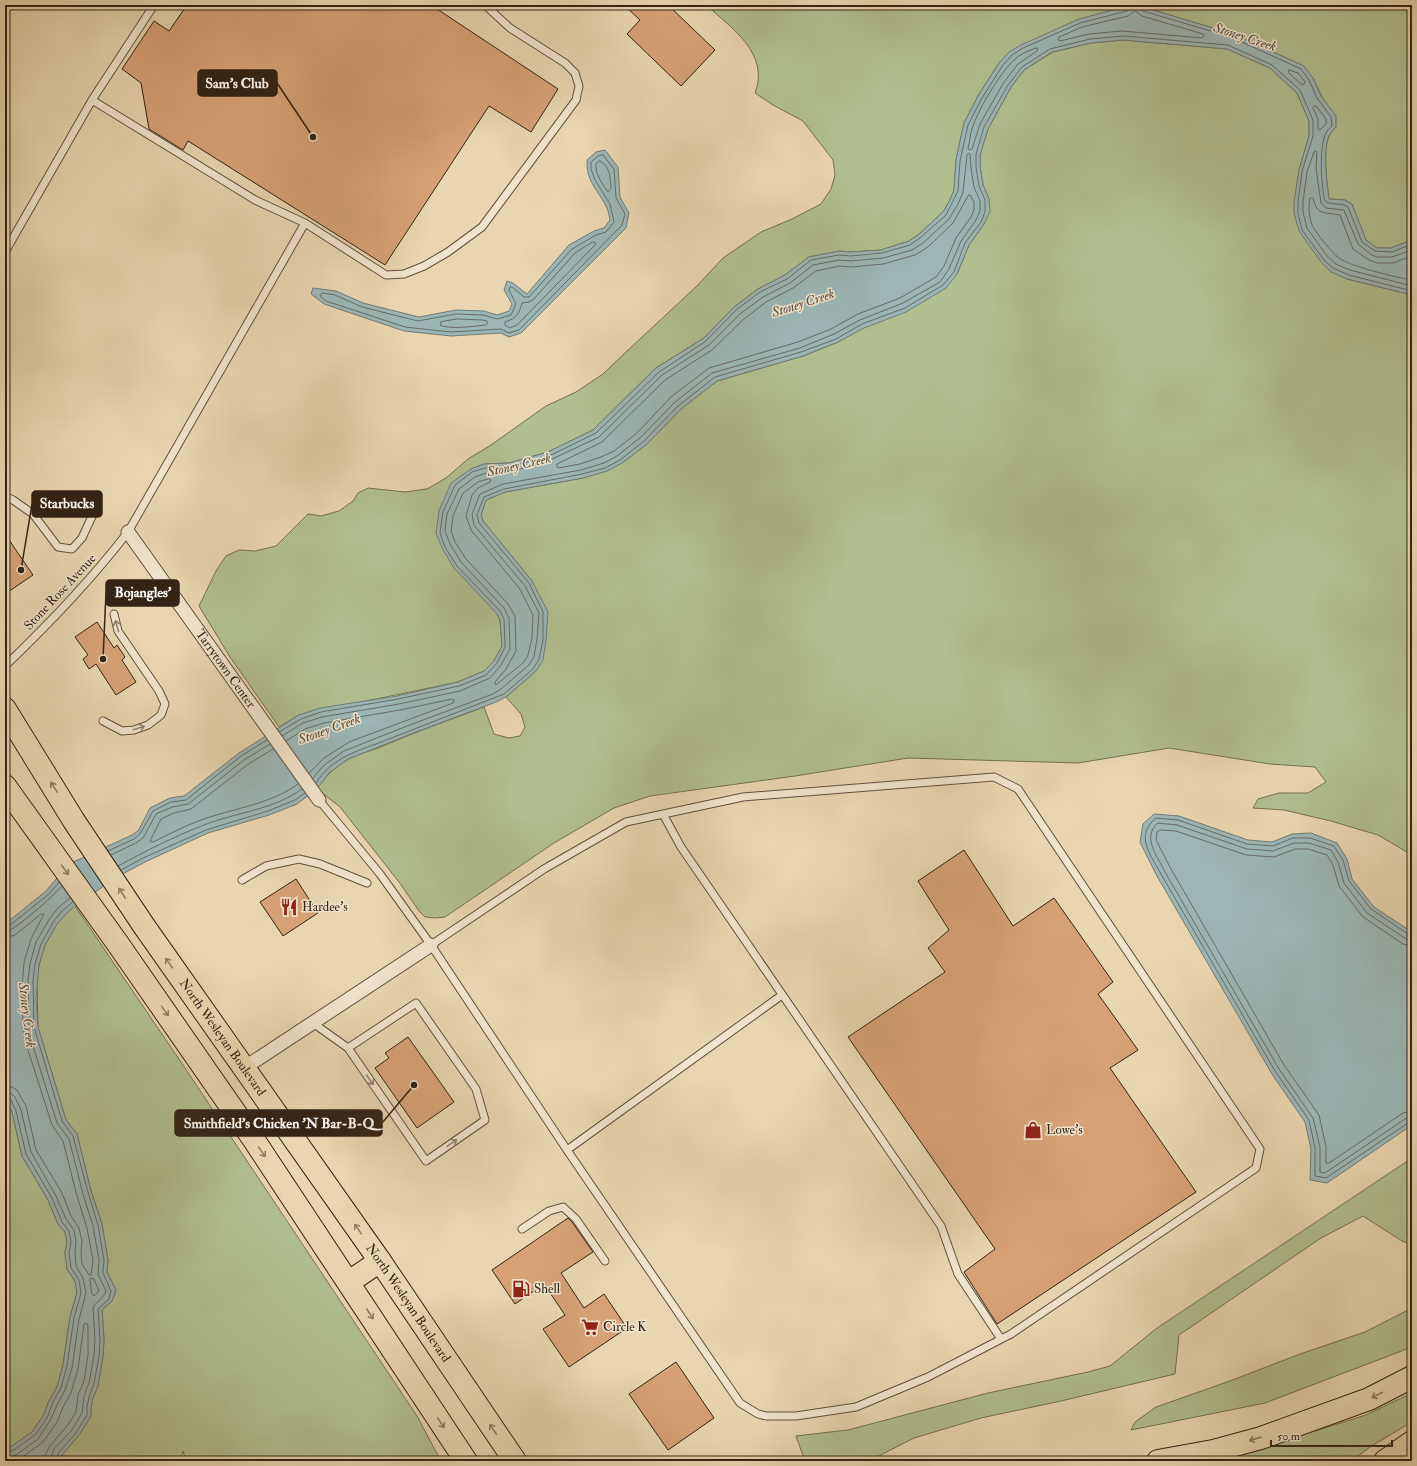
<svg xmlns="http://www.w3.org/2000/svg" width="1417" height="1466" font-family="'IM FELL Double Pica',serif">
	<rect width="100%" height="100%" fill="#e9d6b0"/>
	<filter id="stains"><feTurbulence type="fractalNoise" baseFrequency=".005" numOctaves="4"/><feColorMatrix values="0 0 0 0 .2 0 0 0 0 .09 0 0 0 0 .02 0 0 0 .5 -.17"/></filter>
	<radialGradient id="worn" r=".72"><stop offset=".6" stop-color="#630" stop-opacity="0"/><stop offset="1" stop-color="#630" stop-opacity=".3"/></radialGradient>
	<path fill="#b1bf90" stroke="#727152" d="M706 5H1412V240L1391 248H1377L1366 240 1352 204 1345 200 1329 199C1327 184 1322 147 1330 134 1331 132 1334 129 1336 127L1313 78 1295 62 1233 34 1143 7 1128 6 999 63 978 96 964 123 956 160 954 190 950 200 943 212 918 235 909 241 881 250 850 252 839 251 809 257 785 275 758 289 734 307 704 338 656 368 593 430 548 452 509 463 484 464 471 469 497 614 500 620 502 646 494 661 484 671 458 682 299 715 279 727 230 657 199 606 216 571 226 556 239 550 255 551 276 546 308 514 321 516 339 511 353 501 358 493 368 488 405 492 427 489 446 478 468 459 491 445 546 406 576 392 603 374 626 352 698 285 723 258 761 232 792 219 821 204 831 189 835 175 833 160 803 121 773 105 755 93C770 54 732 28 706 5Z
		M1123 40 1228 49 1270 68 1297 93 1309 121V136L1299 170 1347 279 1412 295V855L1378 835 1331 821 1284 810 1253 808 1258 799 1279 793H1308L1326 782 1315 767 1270 764 1169 748 1078 763 908 758 795 776 650 796 614 808 554 843 445 917 435 918 425 917 419 911 399 882 340 807 317 789C324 777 334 768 347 760 357 754 368 752 378 748 413 733 449 720 484 707L494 734 509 738 520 736 525 727 521 714 506 697 536 671 532 581 483 521 481 515 486 500 505 492 583 478 622 463 647 444 681 409 717 381 803 356 838 342 957 274 969 245 984 224 989 199 983 185 980 166V155L988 129 1011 87 1024 70 1053 52 1091 43Z
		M75 906 185 1068 417 1416 441 1461H186L183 1451 180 1461H59L62 1455 79 1435 91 1416V1407L93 1398 98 1386 103 1356 104 1340 102 1310 112 1301 116 1290 107 1272 108 1260 102 1224 91 1191 77 1134 66 1120 38 1027 37 981 39 965 45 945 57 924 64 915Z
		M5 1087 6 1100 12 1112 22 1156 48 1200 58 1224 65 1232 67 1242 65 1253 67 1269 75 1281 77 1293 70 1317 63 1365 57 1387 49 1401 43 1416 32 1432 5 1451Z
		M1412 1158V1245L1402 1241 1363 1216 1321 1238 1179 1335 1175 1374 1061 1401 981 1418 914 1438 869 1461H805L796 1436 848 1430 988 1393 1088 1372 1110 1366 1157 1328Z
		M1412 1308V1347L1265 1403 1131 1430 1135 1422 1156 1407 1230 1381 1300 1354 1365 1332Z
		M1412 1393V1422L1373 1445 1351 1461H1207L1290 1435 1315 1431 1366 1415Z"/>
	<path fill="#9cb6b6" stroke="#727b76" d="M1128 6 1143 7 1233 34 1304 66 1313 78 1321 96 1336 116V127C1334 129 1331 132 1330 134 1322 147 1327 184 1329 199L1345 200 1352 204 1366 240 1377 248H1391L1412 240V295L1347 279 1331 272 1321 262 1299 231 1294 213V202L1299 170 1309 136V121L1297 93 1270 68 1227 49 1123 40 1091 43 1052 52 1024 70 1011 87 988 129 980 155V166L983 185 989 199 990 212 984 224 969 245 957 274 946 288 906 312 864 328 838 342 803 356 717 381 681 409 647 444 622 463 607 471 583 478 505 492 486 500 481 515 483 521 532 581 548 612 546 640 543 660 536 671 506 697 496 702 411 734 348 759 329 773 317 789 297 804 269 815 208 833 145 862 115 878 70 910 57 924 45 945 39 965 36 1000 38 1027 66 1120 77 1134 91 1191 102 1224 108 1260 107 1272 116 1290 112 1301 102 1310 104 1340 103 1356 98 1386 93 1398 91 1407V1416L79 1435 62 1455 59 1461H5V1451L32 1432 43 1416 49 1401 57 1387 63 1365 70 1317 77 1293 75 1281 67 1269 65 1253 67 1242 65 1232 58 1224 48 1200 22 1156 12 1112 6 1100 5 1087V924L46 891 69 864 132 835 138 831 150 808 170 798 184 796 239 753 299 715 320 708 397 696 458 682 484 671 494 661 502 646 500 620 497 614 454 568 442 548 436 533 439 511 451 483 471 469 484 464 509 463 548 452 593 430 656 368 704 338 734 307 758 289 785 275 809 257 839 251 850 252 881 250 909 241 918 235 943 212 950 200 954 190 956 160 964 123 978 96 999 63 1009 52 1021 45 1079 19Z
		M605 150 618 167 620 197 629 213 626 228 521 333 509 337 501 333 451 336 404 331 324 304 311 294 313 288 336 291 363 303 419 317 456 310 484 311 497 315 509 311 512 304 504 290 507 281 513 283 527 294 569 245 594 231 604 228 610 220C609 215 608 209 605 204 596 188 586 180 587 160L596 152Z
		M1154 814 1179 816 1248 840 1272 842 1292 834 1311 833 1337 843 1347 859 1352 879 1374 907 1412 932V1125L1327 1183 1310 1180 1311 1149 1305 1122 1272 1074 1157 876 1140 842 1143 824Z"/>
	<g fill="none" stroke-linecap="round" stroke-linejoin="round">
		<path stroke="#686c66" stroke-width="1" d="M1140 5V8L1143 11 1231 37 1301 69 1309 80 1317 98 1331 117 1332 126C1330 128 1327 130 1326 133 1319 145 1321 187 1325 201 1332 206 1341 202 1348 207L1362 242 1375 251 1392 252 1412 244
			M1135 11 1142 16 1203 34 1204 36 1202 38 1122 31 1089 34 1060 41 1058 40 1059 37 1082 27 1128 16Z
			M1036 48 1038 49 1037 51 1018 64 1004 82 980 124 972 149 969 150 968 148C970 141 970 133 973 126 979 108 1000 73 1014 60 1020 54 1028 51 1036 48Z
			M1289 70 1298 73 1305 82 1304 84 1302 85 1289 73Z
			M1315 106 1317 107 1326 119V124L1320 130 1318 129V119L1313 108Z
			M603 155 614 169 616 198 625 214 622 225 519 330 509 333 501 329 451 332 405 327 326 301 320 296 322 293 335 295 362 307 418 321 456 314 483 315 497 319 511 315 516 304 509 290 510 287H512L524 297H529L572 249 596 235 606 232 614 222 610 204 595 180 591 169V162L598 156Z
			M600 161C611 167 610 178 611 189L609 191H607C602 183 595 174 596 164Z
			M970 195 974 202V210L971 217 956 238 944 266 936 277 900 298 858 314 831 329 798 342 709 368 671 397 637 433 614 451 601 457 580 464 558 468 557 467V464L602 442 665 380 712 350 744 319 766 302 793 288 816 271 840 266 851 267 883 264 915 255 928 247 953 223 968 196Z
			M593 242 596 243 595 245 517 325 510 328 505 325V322C517 318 519 314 522 303L529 302 533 300 575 253Z
			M1412 250 1392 257H1377L1372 255 1358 244 1344 210 1326 208 1321 203 1316 168 1317 153 1316 151 1314 152 1307 172 1303 202V212L1307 228 1327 256 1336 264 1350 270 1412 286
			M1412 256 1393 263H1377L1369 260 1353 249 1340 215C1325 212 1317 216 1313 198H1310C1308 206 1309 217 1312 225 1316 233 1332 253 1339 258 1349 266 1398 278 1412 280
			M457 319 482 320 487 321 488 323 486 325C474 326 450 330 440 325L441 322Z
			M489 479 491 480 490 482 478 488 472 495 466 516 471 530 520 589 533 615 532 638 528 655 524 662 496 685 495 684V682L506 669 516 651 515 616 508 604 466 559 455 542 451 531 453 516 463 493 478 482Z
			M279 732 301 719 321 712 398 699 459 686 486 675 497 663 505 647 504 619 500 611 457 566 445 547 440 533 443 512 455 485 472 472 485 468 509 467 549 456 596 433 659 372 706 341 736 310 760 292 787 279 811 260 839 255 851 256 882 253 910 245 920 238 946 215 958 191 960 161 968 125 982 98 1003 65 1012 55 1023 48 1080 23 1127 11 1130 8V5
			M282 736 303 723 322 717 399 704 460 691 490 678 501 665 510 649 509 618 504 608 461 562 450 544 445 531 447 514 459 489 475 477 486 473 510 472 550 460 599 437 662 375 709 345 740 314 763 297 790 283 813 265 839 260 851 261 883 258 912 250 923 243 949 219 958 204 963 192 967 155 968 153 970 154 971 168 974 187 980 201V211L976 220 961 241 949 269 940 282 903 303 860 320 834 334 800 348 712 373 675 402 641 437 617 456 604 463 581 470 503 484 480 494 472 514 474 525 525 586 539 613 537 639 534 657 529 665 501 689 493 694 407 726 344 751 323 766 313 778
			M286 741 305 729 324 723 400 710 452 699 454 700 453 703 349 742 324 758 309 773
			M273 749 247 765 191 809 174 813 161 819 150 841 153 842C170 834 186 825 204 819 235 808 271 804 298 784
			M316 783C329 761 353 752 376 744L504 694 533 669 539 659 543 640V612L529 583 479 523 477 515 484 497 504 489 582 474 605 468 620 460 644 441 678 406 715 377 801 352 836 339 862 324 905 308 943 285 954 272 965 243 981 222 985 212V200L979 186 976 167V154L984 127 1008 85 1022 67 1050 49 1090 39 1123 36 1228 45 1272 65 1300 90 1313 120V136L1302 171 1298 202V213L1302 230 1324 260 1333 268 1349 275 1412 291
			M108 851 134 839 140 834 153 811 171 802 186 800 241 756 267 740
			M111 855 136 843 143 838 156 814 172 807 188 804 244 760 270 744
			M118 866C146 851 175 836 204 825 237 812 273 810 302 789
			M121 870 143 858 206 830 268 811 295 800 305 793
			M5 927 9 926 49 894 59 882
			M5 932C15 931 54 895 62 886
			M1412 935 1408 934 1371 909 1349 881 1343 860 1334 846 1310 838H1293L1273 846 1247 844 1178 820 1156 818C1134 836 1151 855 1161 874L1275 1071 1309 1120 1315 1148V1176L1326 1178 1408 1123 1412 1122
			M5 938 15 935 41 914H44L31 939 24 962 22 988 23 1028 27 1047 52 1125 63 1141 77 1196 87 1228 93 1260 91 1275H89L82 1264 81 1253 82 1241 79 1228 71 1216 62 1193 36 1150 26 1106 17 1090 12 1087 5 1086
			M1412 940 1406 939 1367 913 1344 883 1338 862 1331 850 1309 843H1294L1273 851 1247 849 1177 825 1158 823C1141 837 1158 857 1165 872L1279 1069 1313 1118 1320 1147V1172L1325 1173 1405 1119 1412 1117
			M1412 946 1403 944 1363 917 1339 886 1333 865 1327 855 1308 849H1295L1274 857 1246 855 1176 831 1160 830 1157 832 1156 840 1171 869 1284 1065 1319 1115 1326 1147V1163H1329L1403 1113 1412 1111
			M5 1092 11 1093 15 1097 21 1110 31 1152 56 1196 66 1219 74 1230 76 1241 75 1253 76 1266 83 1278 86 1293 79 1319 72 1368 65 1390 57 1405 51 1419 38 1439 16 1455 10 1458 5 1459
			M5 1097 10 1098 16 1111 26 1154 52 1198 62 1222 69 1231 71 1242 69 1253 71 1268 79 1280 81 1293 74 1318 67 1366 61 1388 53 1402 47 1418 36 1434 14 1450 5 1454
			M91 1278 94 1279 99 1291 94 1296 92 1294 90 1280Z
			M17 1461 43 1442 57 1422 63 1407 71 1393 78 1369 84 1324 87 1323 88 1326V1355L84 1381 78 1395 76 1412 67 1426 50 1446 45 1455 44 1461
			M50 1461 54 1449 72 1430 82 1413 84 1396 89 1383 94 1355 95 1340 93 1308C96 1301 104 1298 106 1291L98 1274 99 1260 93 1226 83 1194 69 1139 57 1123 33 1046 29 1027 28 980 30 964 36 942 50 918 58 908 70 898
			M55 1461 59 1452 76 1433 87 1415V1407L89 1397 94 1384 99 1356 100 1340 98 1309 109 1299 111 1291 103 1273 104 1260 98 1225 88 1192 73 1136 62 1121 34 1027 33 980 35 964 41 944 54 921 61 912 73 902"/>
	</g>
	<path fill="#d6a177" stroke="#332315" d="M187 5H431L558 89 531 132 489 106 385 265 188 141 183 150 149 129 141 83 122 69 154 21 169 31Z
		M624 5H668L715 50 681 86 627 34 640 20Z
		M5 534 33 575 5 594Z
		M97 622 114 648 117 645 125 657 122 660 136 682 116 695 96 664 89 669 83 659 88 655 75 637Z
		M964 850 1013 926 1054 898 1113 982 1098 994 1138 1050 1110 1068 1196 1192 997 1324 964 1272 995 1249 848 1037 945 972 928 948 949 930 918 881Z
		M296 879 318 913 283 936 260 902Z
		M408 1037 454 1102 417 1128 375 1068 389 1058 385 1053Z
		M568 1218 572 1222 593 1252 561 1273 584 1308 604 1294 627 1328 569 1367 543 1329 565 1315 544 1284 515 1304 492 1270Z
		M676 1362 714 1418 668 1450 629 1394Z"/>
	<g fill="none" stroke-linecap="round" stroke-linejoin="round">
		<g stroke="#60503c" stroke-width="9">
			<path id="service" d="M92 100 255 200 305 223 386 275 404 274 424 266 448 252 482 227 576 100 579 86 575 73 565 63 510 28 485 5
				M5 252 92 100 154 5
				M5 496 13 500 33 514 58 547 72 549 82 538 94 512
				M5 666C49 624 91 580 128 532L305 223
				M103 721 122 731 134 730 148 725 161 715 165 704 159 691 118 631 114 614
				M319 800 380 874 431 945 567 1150 740 1403 758 1414 766 1416H796L856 1407 928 1377 1011 1334 1256 1168 1260 1149 1018 789 994 777 743 797 626 822 544 869 431 945
				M663 814 681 847 941 1226 958 1274 1001 1339
				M242 880 266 866 299 859 320 864 367 883
				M313 1023 348 1048 426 1161 485 1120 476 1089 416 1003 348 1048
				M567 1150 782 995
				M522 1229 549 1211 563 1207 576 1219 605 1261"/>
		</g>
		<g stroke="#60503c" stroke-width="15">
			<g id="minor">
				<path id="s1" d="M128 532 319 800"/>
				<path d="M244 1068 431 945"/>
			</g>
		</g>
		<g stroke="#332315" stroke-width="24">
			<g id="trunk">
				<path id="s2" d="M5 709 74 821 144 926 380 1261 515 1461"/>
				<path d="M5 786 118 944 254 1140 466 1461"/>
				<path d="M349 1282 380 1261"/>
			</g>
		</g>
		<g stroke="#332315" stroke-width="24">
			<path id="motorway" d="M1158 1461 1213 1451 1261 1438 1369 1399 1412 1377
				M1385 1461 1412 1442"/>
		</g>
		<use href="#service" stroke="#f1e4cc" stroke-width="7"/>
		<use href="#minor" stroke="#f1e4cc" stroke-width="13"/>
		<use href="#trunk" stroke="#e9d6b0" stroke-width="22"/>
		<use href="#motorway" stroke="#e9d6b0" stroke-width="22"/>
	</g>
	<defs><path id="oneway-shaft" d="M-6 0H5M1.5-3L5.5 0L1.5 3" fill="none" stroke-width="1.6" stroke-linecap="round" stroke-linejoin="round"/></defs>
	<g stroke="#928470">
		<use href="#oneway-shaft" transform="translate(117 626) rotate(-106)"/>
		<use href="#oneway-shaft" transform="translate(139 728) rotate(-18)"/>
		<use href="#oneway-shaft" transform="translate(370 1080) rotate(55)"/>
		<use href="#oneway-shaft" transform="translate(452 1143) rotate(-35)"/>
	</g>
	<g stroke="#8e7c62">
		<use href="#oneway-shaft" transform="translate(54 787) rotate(-122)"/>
		<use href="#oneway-shaft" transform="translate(65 870) rotate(54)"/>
		<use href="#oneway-shaft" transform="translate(122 893) rotate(-123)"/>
		<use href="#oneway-shaft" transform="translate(169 963) rotate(-125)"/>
		<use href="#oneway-shaft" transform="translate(165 1011) rotate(55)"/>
		<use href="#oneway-shaft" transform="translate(262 1152) rotate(56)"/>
		<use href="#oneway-shaft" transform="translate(358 1229) rotate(-125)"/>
		<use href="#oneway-shaft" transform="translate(370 1314) rotate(57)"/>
		<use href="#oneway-shaft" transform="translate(1377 1395) rotate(153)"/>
		<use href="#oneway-shaft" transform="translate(441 1423) rotate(57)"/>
		<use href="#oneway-shaft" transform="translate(493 1429) rotate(-124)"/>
		<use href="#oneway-shaft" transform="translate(1255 1439) rotate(164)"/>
	</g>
	<defs>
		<g id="restaurant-bare" transform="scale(1.38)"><path d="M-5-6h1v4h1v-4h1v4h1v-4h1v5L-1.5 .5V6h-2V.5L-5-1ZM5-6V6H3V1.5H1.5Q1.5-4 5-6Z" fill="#8f2418" stroke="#f1e4cc" stroke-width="2.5" paint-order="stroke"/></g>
		<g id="shop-bare" transform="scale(1.38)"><path d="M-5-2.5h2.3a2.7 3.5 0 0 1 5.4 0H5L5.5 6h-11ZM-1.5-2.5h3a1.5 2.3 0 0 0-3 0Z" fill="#8f2418" stroke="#f1e4cc" stroke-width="2.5" paint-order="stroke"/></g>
		<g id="fuel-bare" transform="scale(1.38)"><path d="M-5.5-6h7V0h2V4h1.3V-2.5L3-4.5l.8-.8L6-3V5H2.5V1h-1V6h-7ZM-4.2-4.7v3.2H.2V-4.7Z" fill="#8f2418" stroke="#f1e4cc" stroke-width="2.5" paint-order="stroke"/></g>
		<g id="supermarket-bare" transform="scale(1.38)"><path d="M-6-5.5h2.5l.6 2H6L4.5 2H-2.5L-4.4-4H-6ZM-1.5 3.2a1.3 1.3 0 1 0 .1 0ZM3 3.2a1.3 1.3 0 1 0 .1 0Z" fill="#8f2418" stroke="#f1e4cc" stroke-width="2.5" paint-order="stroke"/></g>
	</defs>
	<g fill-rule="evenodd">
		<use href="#restaurant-bare" x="289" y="907"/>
		<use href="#shop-bare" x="1033" y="1130"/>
		<use href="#fuel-bare" x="521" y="1289"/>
		<use href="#supermarket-bare" x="590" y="1327"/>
	</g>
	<g text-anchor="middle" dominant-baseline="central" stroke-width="3" stroke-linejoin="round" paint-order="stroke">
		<g font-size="13" fill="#332315" stroke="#f1e4cc">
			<text transform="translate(60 592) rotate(-47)">Stone Rose Avenue</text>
			<text stroke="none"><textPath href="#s1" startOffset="168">Tarrytown Center</textPath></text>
			<text stroke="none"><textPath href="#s2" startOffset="394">North Wesleyan Boulevard</textPath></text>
			<text stroke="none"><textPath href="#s2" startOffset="718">North Wesleyan Boulevard</textPath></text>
		</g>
		<g font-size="13" fill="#332315" stroke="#f1e4cc" text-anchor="start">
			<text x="302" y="907">Hardee's</text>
			<text x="1046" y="1130">Lowe's</text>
			<text x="534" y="1289">Shell</text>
			<text x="603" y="1327">Circle K</text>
		</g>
		<g font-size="14" font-style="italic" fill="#524f45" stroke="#f1e4cc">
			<text transform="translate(1245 37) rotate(18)">Stoney Creek</text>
			<text transform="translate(803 303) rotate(-18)">Stoney Creek</text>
			<text transform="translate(519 465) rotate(-13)">Stoney Creek</text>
			<text transform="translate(329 729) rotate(-20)">Stoney Creek</text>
			<text transform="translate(27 1015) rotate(83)">Stoney Creek</text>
		</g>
	</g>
	<path fill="none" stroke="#332315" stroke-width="1.5" d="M313 137L277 83M21 570L32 504M103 659L106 593M414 1085L382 1123"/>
	<g fill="#332315" stroke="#f1e4cc" stroke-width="1.5">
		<circle cx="313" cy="137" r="4"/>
		<circle cx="21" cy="570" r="4"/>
		<circle cx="103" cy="659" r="4"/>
		<circle cx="414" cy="1085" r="4"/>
	</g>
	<g fill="#332315" stroke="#332315" stroke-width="1.5">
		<rect x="198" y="70" width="79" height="26" rx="4"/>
		<rect x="32" y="491" width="70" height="26" rx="4"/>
		<rect x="106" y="580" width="73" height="26" rx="4"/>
		<rect x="175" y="1110" width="207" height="26" rx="4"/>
	</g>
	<g font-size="14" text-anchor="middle" font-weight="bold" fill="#fff">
		<text x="237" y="88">Sam's Club</text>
		<text x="67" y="508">Starbucks</text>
		<text x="143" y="597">Bojangles'</text>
		<text x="279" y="1128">Smithfield's Chicken 'N Bar-B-Q</text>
	</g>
	<rect width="1417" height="1466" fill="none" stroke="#e9d6b0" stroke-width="20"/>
	<rect x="6" y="6" width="1405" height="1454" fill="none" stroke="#332315" stroke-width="2"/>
	<rect x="10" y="10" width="1397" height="1446" fill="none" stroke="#332315"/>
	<path d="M1271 1440v6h121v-6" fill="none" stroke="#332315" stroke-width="2"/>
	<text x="1277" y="1440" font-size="12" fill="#332315" stroke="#f1e4cc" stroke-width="3" paint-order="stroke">50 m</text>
	<rect width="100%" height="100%" filter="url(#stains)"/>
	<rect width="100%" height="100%" fill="url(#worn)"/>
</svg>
